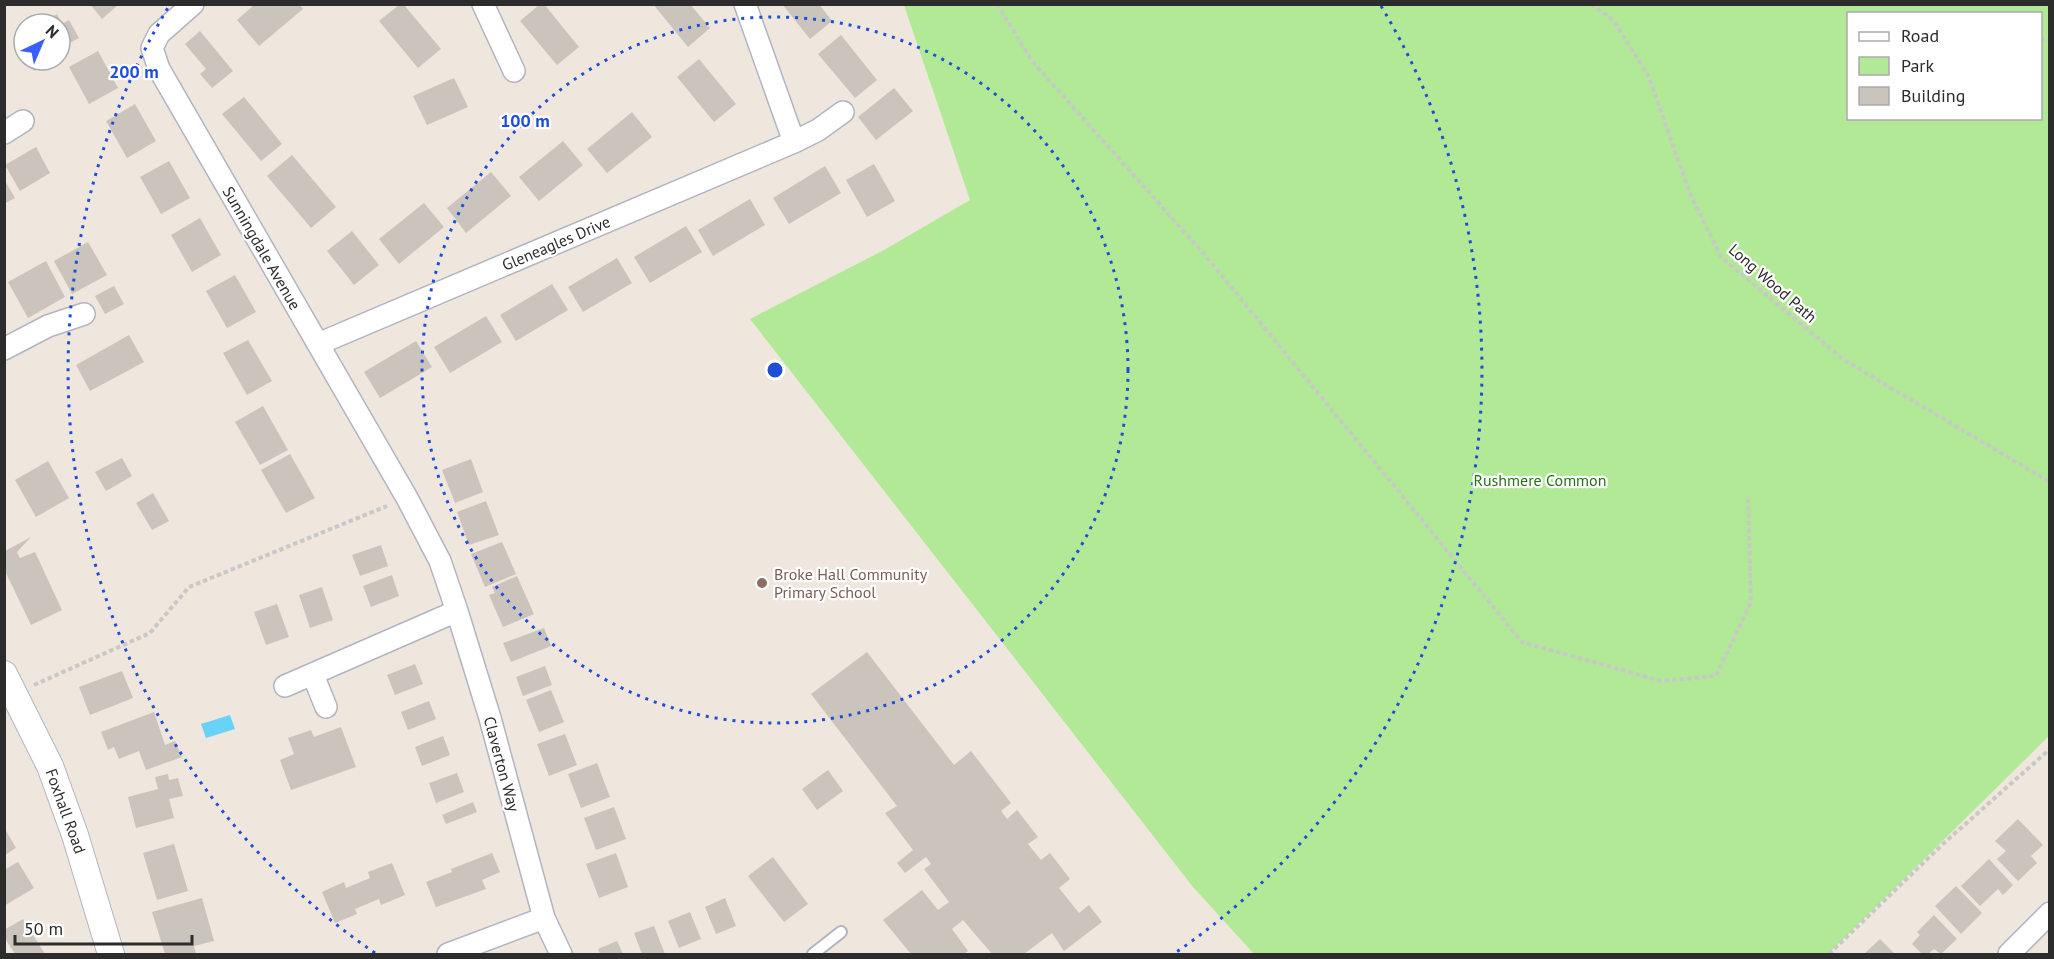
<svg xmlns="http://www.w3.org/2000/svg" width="2054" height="959" font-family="'PT Sans',sans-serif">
	<rect width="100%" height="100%" fill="#efe7de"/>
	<path fill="#b2e996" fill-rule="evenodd" d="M904 5H2049V736L1828 954H1254L1193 887 750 319 884 250 970 200ZM1848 14H2040V118H1848Z"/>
	<path fill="#69d2f8" d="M230 715 235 729 206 738 201 724Z"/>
	<path fill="#cac4bd" d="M90 4H119L102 19Z
		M255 4H299L303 9 259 46 237 20Z
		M540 4H544L579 47 557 65 520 21Z
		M653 4H690L710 28 688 47Z
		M782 4H819L832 21 810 39Z
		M399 5H404L441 49 418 68 379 21Z
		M57 14 62 24 69 20 79 38 60 48V24H39Z
		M200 31 233 71 212 88 200 74 206 69 185 44Z
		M24 32V54L15 38Z
		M841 35 877 80 855 98 818 54Z
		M98 51 118 88 89 104 69 67Z
		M699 59 736 104 714 122 677 77Z
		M28 60H54L34 71Z
		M454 78 468 107 427 125 413 96Z
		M894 88 913 111 876 140 858 117Z
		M244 97 282 144 261 161 222 114Z
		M135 104 156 141 127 158 106 121Z
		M632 112 652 137 607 173 587 149Z
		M563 141 583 165 539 201 519 177Z
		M36 147 50 173 20 191 5 165Z
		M292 155 336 207 311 228 267 176Z
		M169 161 190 198 161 214 140 177Z
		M874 164 895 201 867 217 846 180Z
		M825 166 841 193 789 224 773 198Z
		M491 172 511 196 466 233 447 208Z
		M4 179 15 198 4 204Z
		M750 199 765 225 713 256 698 230Z
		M424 203 444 227 399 264 379 239Z
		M200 218 221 255 192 272 171 235Z
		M686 226 702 252 650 283 634 257Z
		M352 231 379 265 354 285 327 251Z
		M88 242 107 275 72 294 54 261Z
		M617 258 632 283 583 312 568 287Z
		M46 261 65 297 28 318 8 282Z
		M235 275 256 312 227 328 206 291Z
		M552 284 568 310 516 341 500 315Z
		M114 286 124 304 105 314 95 296Z
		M486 316 502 342 450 373 434 347Z
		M129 335 144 362 90 391 76 365Z
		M248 340 272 381 247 395 223 353Z
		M416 341 432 367 380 398 364 372Z
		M263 406 288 450 260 465 235 422Z
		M290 454 315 498 286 513 261 470Z
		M122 458 132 476 106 491 95 472Z
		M471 459 483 492 455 503 442 470Z
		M48 461 69 498 36 517 15 480Z
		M153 493 169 521 152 530 136 503Z
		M486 501 499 535 469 545 457 512Z
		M31 537 17 552 20 558 35 552 62 610 31 625 5 571V551Z
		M502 542 516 574 485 587 471 554Z
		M381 545 388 566 360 576 352 555Z
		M392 575 399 596 371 607 363 586Z
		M517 576 534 614 503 627 489 595 495 593 492 587Z
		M322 587 333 620 310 628 299 595Z
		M277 604 289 637 266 645 254 612Z
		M544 628 551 646 511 662 503 643Z
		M867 652 954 765 971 751 1011 803 1001 811 1007 819 1017 810 1038 837 1028 844 1041 860 1050 853 1070 879 1059 888 1079 913 1089 905 1102 922 1064 951 1052 933 1024 954H992L963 920 952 929 968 951 964 954H911L883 920 922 890 938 910 949 902 924 869 931 864 926 857 905 873 897 863 913 850 885 813 897 806 811 694Z
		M415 664 423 684 395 695 387 675Z
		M545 666 552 685 523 696 516 677Z
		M122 671 133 698 90 715 79 687Z
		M551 690 564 722 539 732 526 700Z
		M429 701 436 719 408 730 401 712Z
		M154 712 165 745 175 741 182 757 146 770 139 751 119 759 114 747 108 750 101 732Z
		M341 727 356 767 291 790 280 760 294 754 288 738 311 730 314 737Z
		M565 734 577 765 549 776 537 744Z
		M443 736 450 755 422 766 415 747Z
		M597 763 610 797 581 808 568 774Z
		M828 770 843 791 817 810 802 789Z
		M457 773 464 792 436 803 429 783Z
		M168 774 169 780 178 778 183 796 169 799 174 818 136 828 128 797 158 789 155 777Z
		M473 802 477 812 446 824 442 815Z
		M614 807 626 839 596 850 584 818Z
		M2018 819 2043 845 2031 856 2037 863 2018 881 1997 859 2006 851 1995 841Z
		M5 829 16 848 5 855Z
		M174 844 188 891 157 900 143 853Z
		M492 853 500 872 482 880 486 889 436 907 426 882 452 872 451 869Z
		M616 853 628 887 599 898 586 864Z
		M773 857 808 904 784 922 748 876Z
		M1989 859 2013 885 2003 895 1998 889 1980 906 1961 886Z
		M18 862 34 888 4 906V870Z
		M392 863 405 895 381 905 379 899 355 909 357 914 335 923 322 892 344 882 346 888 370 878 368 872Z
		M1956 886 1982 913 1961 934 1935 906Z
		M202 898 214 941 194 946 196 954H165L152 912Z
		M725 898 736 926 716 934 705 907Z
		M690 912 701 939 679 948 668 921Z
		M1934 915 1957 939 1941 954 1934 949 1928 954H1922L1912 944 1920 935 1917 932Z
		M23 919 45 954H15L4 937V930Z
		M654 926 665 954H642L634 933Z
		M1880 939 1895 954H1864Z
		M617 941 623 954H600L598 949Z"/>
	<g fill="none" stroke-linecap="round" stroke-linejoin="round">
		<g stroke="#b2b4c1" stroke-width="14">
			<path id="service" d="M813 954 841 932"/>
		</g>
		<g stroke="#b2b4c1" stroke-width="24">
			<path id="minor" d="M193 4 159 34 152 48 159 69 407 498 440 561 457 611 490 718 544 918 561 954
				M483 4 514 71
				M745 4 794 142
				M4 133 23 121
				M318 344 794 142 818 130 843 112
				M4 349 48 326 84 314
				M313 675 326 707
				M285 686 457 611
				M448 954 544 918
				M2009 954 2050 913"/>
		</g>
		<g stroke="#b2b4c1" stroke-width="28">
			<path id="tertiary" d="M4 674 50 766 75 835 111 954"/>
		</g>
		<path stroke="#c8c8c8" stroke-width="4" stroke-dasharray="4.5 3" stroke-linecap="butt" d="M997 4 1032 61 1204 254 1522 642 1661 681 1716 676 1751 602 1748 499
			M1591 4 1613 20 1648 75 1691 196 1721 257 1844 360 2050 482
			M2040 39H2050
			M34 685 150 633 189 587 387 506
			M1829 954 1944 843 2050 749"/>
		<use href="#service" stroke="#fff" stroke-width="10"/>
		<use href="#minor" stroke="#fff" stroke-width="21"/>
		<use href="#tertiary" stroke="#fff" stroke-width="26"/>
	</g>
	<g fill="none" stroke="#1d4ed8" stroke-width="3" stroke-dasharray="3 6">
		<circle cx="775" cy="370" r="353"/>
		<path d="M375 953A707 707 0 0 1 169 6M1381 6A707 707 0 0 1 1175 953"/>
	</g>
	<circle fill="#8d6e63" stroke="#fff" stroke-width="2" cx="762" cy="583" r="6"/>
	<g text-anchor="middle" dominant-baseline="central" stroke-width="4.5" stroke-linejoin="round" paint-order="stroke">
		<g font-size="16" fill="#2c2c2c" stroke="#fff">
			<text transform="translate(556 243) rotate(-23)">Gleneagles Drive</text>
			<text transform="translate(262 248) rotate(60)">Sunningdale Avenue</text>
			<text transform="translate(1773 283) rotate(41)">Long Wood Path</text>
			<text transform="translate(502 764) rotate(75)">Claverton Way</text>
			<text transform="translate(66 811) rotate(70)">Foxhall Road</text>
		</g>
		<g font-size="16" fill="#287015" stroke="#fff">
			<text x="1540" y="480">Rushmere Common</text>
		</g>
		<g font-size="16" fill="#785e54" stroke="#fff" text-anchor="start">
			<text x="774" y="574">Broke Hall Community<tspan x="774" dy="18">Primary School</tspan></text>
		</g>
	</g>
	<circle cx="775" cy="370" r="9" fill="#1d4ed8" stroke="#fff" stroke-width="3"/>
	<g font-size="18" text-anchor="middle" font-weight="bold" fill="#1d4ed8" stroke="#fff" stroke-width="4.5" stroke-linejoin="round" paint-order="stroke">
		<text x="134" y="78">200 m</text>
		<text x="525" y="127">100 m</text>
	</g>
	<rect width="2054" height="959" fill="none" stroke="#2c2c2c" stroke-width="12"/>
	<rect x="1847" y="12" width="195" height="108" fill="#ffffff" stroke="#ababab" stroke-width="1.5"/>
	<rect x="1859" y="32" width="30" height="9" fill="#ffffff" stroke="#ababab" stroke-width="1.5"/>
	<text x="1901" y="42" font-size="18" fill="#2c2c2c">Road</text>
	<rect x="1859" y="57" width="30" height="18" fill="#b2e996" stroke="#ababab" stroke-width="1.5"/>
	<text x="1901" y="72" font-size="18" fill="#2c2c2c">Park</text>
	<rect x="1859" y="87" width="30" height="18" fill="#cac4bd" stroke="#ababab" stroke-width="1.5"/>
	<text x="1901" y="102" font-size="18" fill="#2c2c2c">Building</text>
	<g transform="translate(42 42) rotate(44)"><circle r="28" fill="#ffffff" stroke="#ababab" stroke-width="1.5"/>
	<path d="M0-4.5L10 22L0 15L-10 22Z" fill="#3a5fff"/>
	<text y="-9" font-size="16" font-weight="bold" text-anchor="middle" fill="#2c2c2c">N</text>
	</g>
	<path d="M15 935v9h177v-9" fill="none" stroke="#2c2c2c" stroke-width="3"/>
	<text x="24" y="935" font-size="18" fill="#2c2c2c" stroke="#ffffff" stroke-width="4.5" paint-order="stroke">50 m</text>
</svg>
